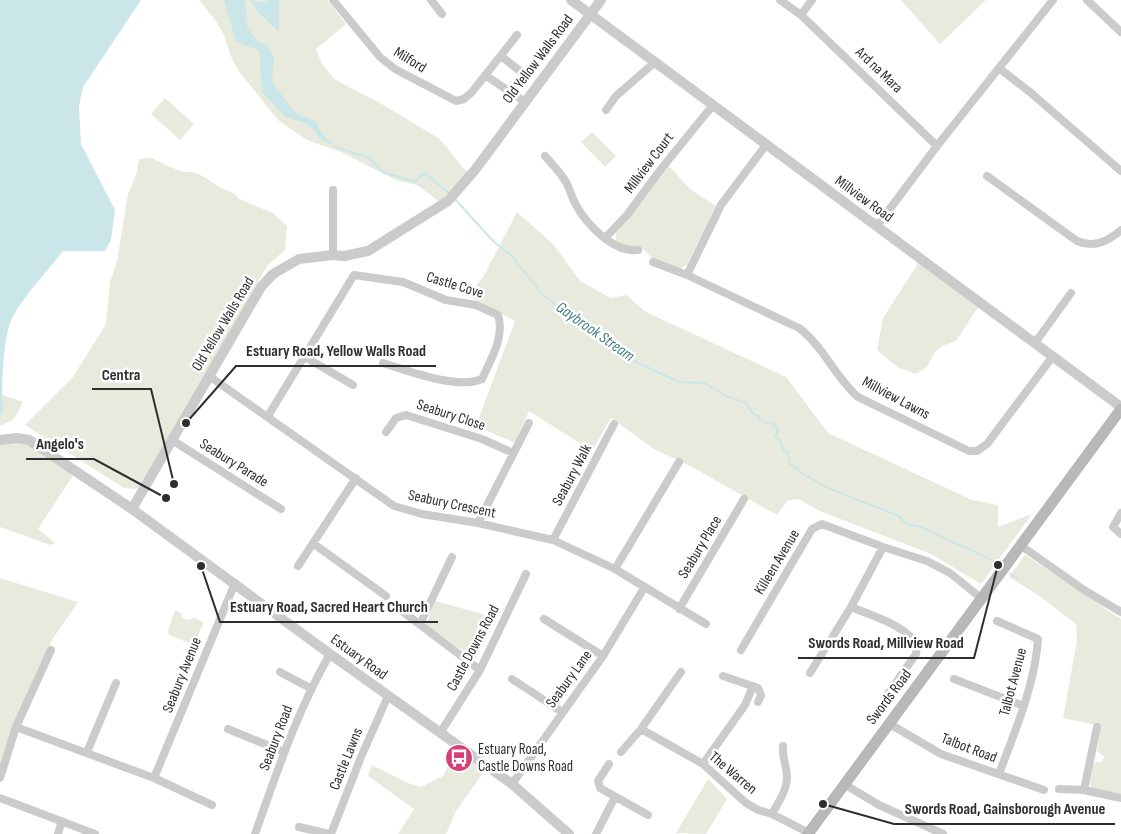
<svg xmlns="http://www.w3.org/2000/svg" width="1121" height="834" font-family="'Sofia Sans Condensed',sans-serif">
	<rect width="100%" height="100%" fill="#fff"/>
	<path fill="#e8eadd" d="M199 0H327L346 24 316 49 322 64 334 79 380 103 440 139 463 168 471 174 444 205 417 185 396 180 341 152 307 140 279 121 240 73 232 59 224 35 215 20Z
		M901 0H986L940 44Z
		M165 98 194 124 180 140 151 114Z
		M592 132 616 156 605 167 581 142Z
		M152 158C159 162 176 170 184 172 188 172 192 171 195 173 205 176 211 182 219 187 226 191 235 191 239 199L273 213 287 226 285 250 267 266 143 485 136 489 124 488 25 425 73 377 106 324 110 282 117 261 128 194 136 175 139 159Z
		M668 165 690 189 716 206 687 265 679 269C672 267 663 265 657 261 640 250 648 246 626 247L616 241V233Z
		M517 212 554 245 580 281 611 298 626 295 646 312 786 377 828 433 972 500 998 505V527L1032 514 981 584 931 554 822 512 798 499 787 501 777 515 692 467 654 449 611 418 592 451 529 411 515 443 476 426 515 321 468 296 483 277Z
		M919 262 978 307 956 341 942 346 934 353 927 367 916 374 899 368 877 350 883 318Z
		M0 394 23 402 14 419 0 426Z
		M18 442 30 446 74 474 38 529 55 543 50 545 0 527V444Z
		M1025 555 1121 619V796L1093 789 1090 785 1093 765 1096 762H1102L1104 757 1097 751 1101 726 1063 718 1077 640 1076 624 1038 595 1009 577Z
		M0 578 78 602 52 640 16 720 0 771Z
		M435 601 497 618 475 659 426 625Z
		M175 610 181 613 182 618 189 620 194 618 204 622 194 645 169 635 168 630Z
		M456 749 485 770 456 811 446 834H398L414 809 368 776 372 765 408 783 421 787 443 776Z
		M708 779 727 799 706 834 676 833Z"/>
	<path fill="#cbe6e8" d="M0 0H141L83 87 79 106 81 144 115 210 111 240 105 251H63C47 272 26 293 13 316 3 334 1 390 3 411L0 415Z
		M224 0H245L247 26 257 41 268 46 274 58 272 82 292 109 300 116 309 118 317 123 322 134 336 147 318 138 314 130 305 123 285 117 262 92 259 50 236 42Z
		M251 0 266 3V0H279V32L258 12Z"/>
	<g fill="none" stroke-linecap="round" stroke-linejoin="round">
		<path stroke="#cbe6e8" stroke-width="2" d="M336 147 369 158 383 172 416 182 419 176 426 174 450 194
			M455 199 493 241 512 256 542 294 592 333 628 358 679 382 705 383 726 396 746 403 753 414 759 416V419L765 423 773 422 778 430 775 437 780 440 784 451 788 452 789 463C820 490 862 500 899 516L906 524 918 526 986 557 996 563
			M1010 574 1018 578"/>
		<path stroke="#cbcbcb" stroke-width="8" d="M333 0 380 57 395 69 456 101 464 99 472 92 517 35
			M431 0 442 14
			M780 0 801 15
			M812 0 801 15 937 146
			M1087 0 1121 32
			M502 57 525 75
			M999 68 1031 93 1121 171
			M485 75 525 102
			M606 110 616 96 655 62
			M545 156C553 165 561 173 567 184 570 190 572 198 576 205 587 225 614 253 638 250
			M987 176 1077 241C1094 248 1107 242 1121 230
			M877 226 937 146 1053 0
			M606 237 627 215 661 169 713 105
			M333 255V190
			M653 262 687 275 799 328C824 347 835 377 858 397L969 451H977L987 444 1053 356
			M687 275 721 205 766 145
			M1035 343 1071 293
			M305 357 353 385
			M209 376 394 506 422 514 478 523 553 540 615 569 706 624
			M268 416 354 275 403 282 446 300 476 305 498 315C505 337 491 359 482 379 458 390 409 371 383 363
			M386 432 396 418 406 415 482 439 513 453
			M172 440 281 509
			M1121 513 1113 527 1121 534
			M478 523 529 423
			M553 540 614 424
			M314 544 386 596
			M1020 545 1084 590 1121 612
			M298 566 356 478
			M615 569 679 462
			M851 607C872 616 904 624 917 645L916 654 887 695
			M398 608 480 670
			M679 609 744 499
			M544 619 603 656
			M997 621 1038 639C1035 685 1015 731 999 774
			M420 624 452 557
			M741 650 812 529 822 524 883 547 927 561 950 573 981 598
			M280 672 310 688
			M810 673 851 607 883 547
			M723 676 758 688 761 695 758 702
			M512 679 562 712
			M954 679 1024 706
			M888 723 941 754 1044 790
			M16 727 154 778 212 805
			M228 729 284 752
			M641 729 703 764 746 803 758 810 772 814 809 833
			M440 733 480 670 526 574
			M87 752 116 683
			M621 752 641 729 681 672
			M609 764 598 781 600 788 648 815
			M703 764 745 705 753 686
			M0 778 16 727 51 650
			M154 778 235 583
			M512 784 603 656 644 588
			M844 784 879 805 943 834
			M1059 789 1084 790 1121 798
			M1084 790 1097 727
			M0 798 95 834
			M772 814C778 803 787 790 787 777 787 767 782 758 783 746
			M299 827 329 834
			M58 834 62 821
			M255 834C277 772 297 711 330 654
			M331 834 361 757 388 696
			M596 834 615 797"/>
		<path stroke="#cbcbcb" stroke-width="10" d="M571 0 1121 407
			M0 440 17 438 29 440 132 509 330 654 512 784 569 834
			M132 509 261 287 273 274 299 259 333 255 344 256 368 251 448 201 475 170 601 0"/>
		<path stroke="#b8b8b8" stroke-width="11" d="M808 834 1121 409"/>
	</g>
	<defs>
		<g id="bus-disc" transform="scale(1.4375)"><circle r="9.5" fill="#d54177" stroke="#fff"/><path d="M-5-6H5V4H4V6H2V4H-2V6H-4V4H-5ZM-3.5-4V0h7V-4ZM-3.5 1.2v1.5H-2V1.2ZM2 1.2v1.5H3.5V1.2Z" fill="#fff"/></g>
	</defs>
	<g fill-rule="evenodd">
		<use href="#bus-disc" x="459" y="758"/>
	</g>
	<g text-anchor="middle" dominant-baseline="central" stroke-width="5" stroke-linejoin="round" paint-order="stroke">
		<g font-size="15" fill="#2e2e2e" stroke="#fff">
			<text transform="translate(538 59) rotate(-53)">Old Yellow Walls Road</text>
			<text transform="translate(410 60) rotate(31)">Milford</text>
			<text transform="translate(879 70) rotate(44)">Ard na Mara</text>
			<text transform="translate(649 163) rotate(-53)">Millview Court</text>
			<text transform="translate(864 199) rotate(36)">Millview Road</text>
			<text transform="translate(455 285) rotate(17)">Castle Cove</text>
			<text transform="translate(223 324) rotate(-59)">Old Yellow Walls Road</text>
			<text transform="translate(896 398) rotate(28)">Millview Lawns</text>
			<text transform="translate(451 415) rotate(18)">Seabury Close</text>
			<text transform="translate(234 463) rotate(32)">Seabury Parade</text>
			<text transform="translate(572 475) rotate(-62)">Seabury Walk</text>
			<text transform="translate(452 504) rotate(12)">Seabury Crescent</text>
			<text transform="translate(700 547) rotate(-59)">Seabury Place</text>
			<text transform="translate(777 562) rotate(-59)">Killeen Avenue</text>
			<text transform="translate(473 648) rotate(-62)">Castle Downs Road</text>
			<text transform="translate(359 657) rotate(36)">Estuary Road</text>
			<text transform="translate(182 675) rotate(-68)">Seabury Avenue</text>
			<text transform="translate(569 679) rotate(-54)">Seabury Lane</text>
			<text transform="translate(1013 682) rotate(-75)">Talbot Avenue</text>
			<text transform="translate(889 697) rotate(-53)">Swords Road</text>
			<text transform="translate(276 738) rotate(-69)">Seabury Road</text>
			<text transform="translate(969 748) rotate(21)">Talbot Road</text>
			<text transform="translate(346 759) rotate(-68)">Castle Lawns</text>
			<text transform="translate(733 773) rotate(40)">The Warren</text>
		</g>
		<g font-size="15" fill="#2e2e2e" stroke="#fff" text-anchor="start">
			<text x="478" y="749">Estuary Road,<tspan x="478" dy="17">Castle Downs Road</tspan></text>
		</g>
		<g font-size="16" font-style="italic" fill="#417c83" stroke="#fff">
			<text transform="translate(595 332) rotate(35)">Gaybrook Stream</text>
		</g>
	</g>
	<path fill="none" stroke="#2e2e2e" stroke-width="2" d="M186 423L236 366H436M174 484L151 389H92M166 498L94 459H26M201 566L220 622H438M998 565L974 658H798M823 804L894 824H1115"/>
	<g fill="#2e2e2e" stroke="#fff" stroke-width="2">
		<circle cx="186" cy="423" r="5"/>
		<circle cx="174" cy="484" r="5"/>
		<circle cx="166" cy="498" r="5"/>
		<circle cx="201" cy="566" r="5"/>
		<circle cx="998" cy="565" r="5"/>
		<circle cx="823" cy="804" r="5"/>
	</g>
	<g font-size="16" text-anchor="middle" font-weight="bold" fill="#2e2e2e" stroke="#fff" stroke-width="5" stroke-linejoin="round" paint-order="stroke">
		<text x="336" y="356">Estuary Road, Yellow Walls Road</text>
		<text x="121" y="380">Centra</text>
		<text x="60" y="449">Angelo's</text>
		<text x="329" y="612">Estuary Road, Sacred Heart Church</text>
		<text x="886" y="648">Swords Road, Millview Road</text>
		<text x="1005" y="814">Swords Road, Gainsborough Avenue</text>
	</g>
</svg>
